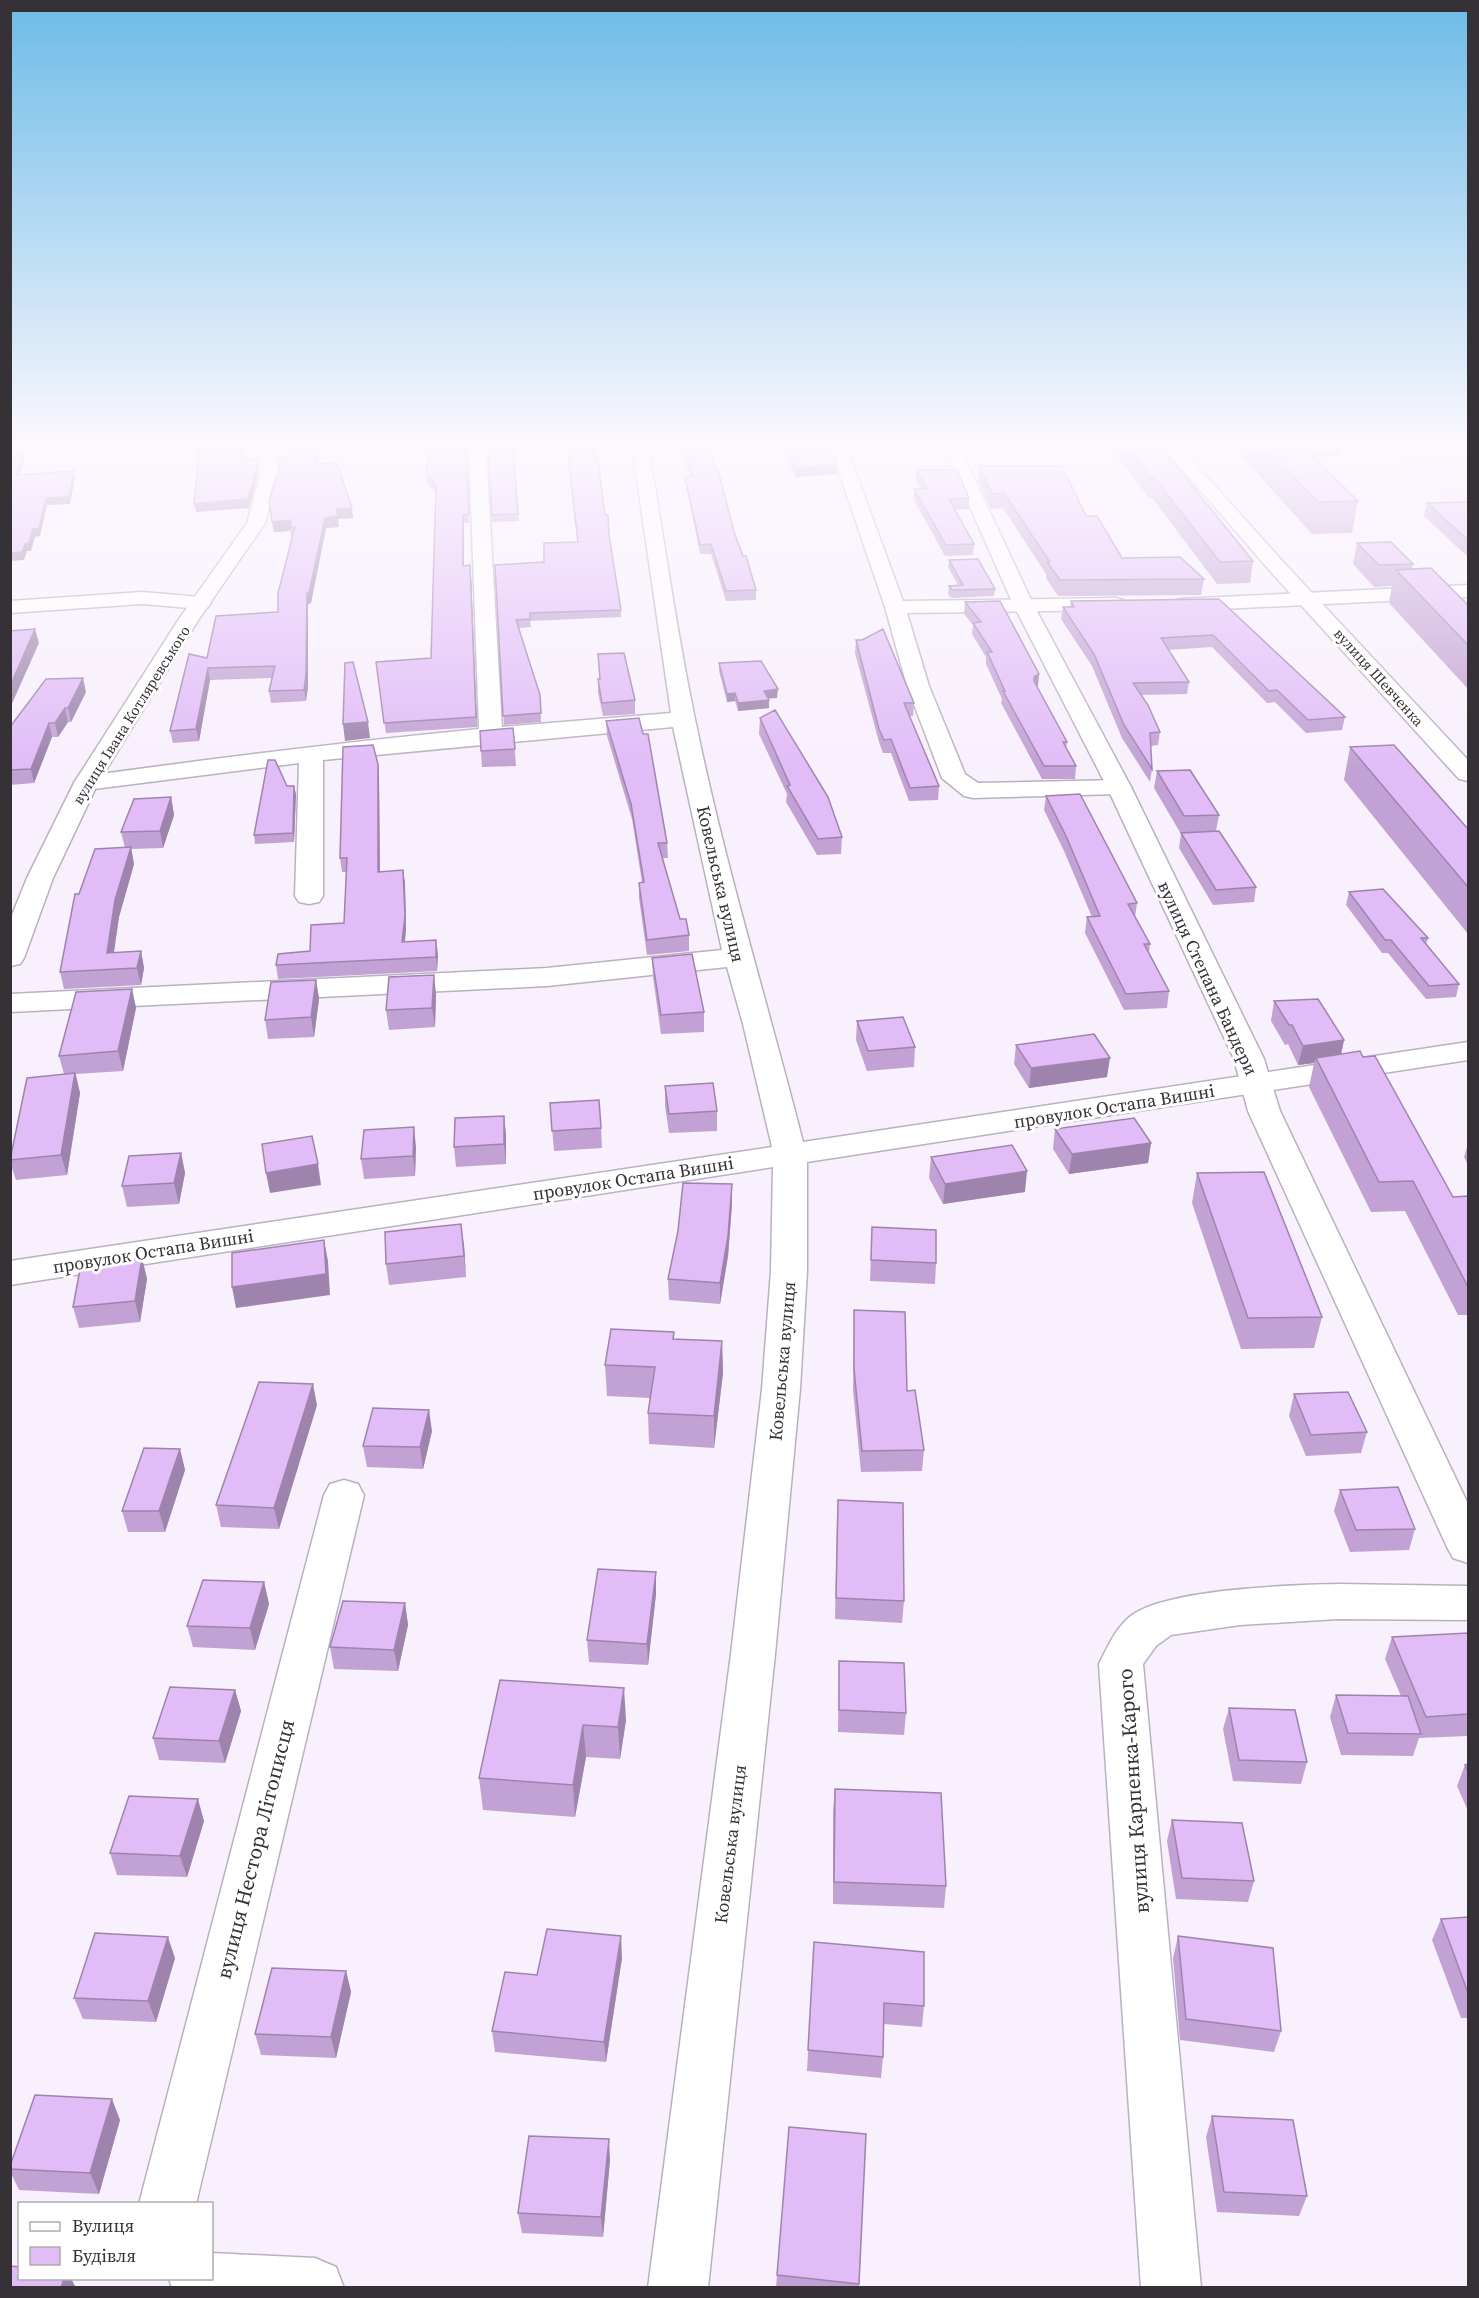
<svg xmlns="http://www.w3.org/2000/svg" width="1479" height="2298" font-family="'Source Serif 4',serif">
	<rect width="100%" height="100%" fill="#f8f0fd"/>
	<path fill="#f2e4fb" d="M1468 453V524L1394 456Z"/>
	<g fill="none" stroke-linecap="round" stroke-linejoin="round">
		<g stroke="#bab1c0" stroke-width="3">
			<path id="minor" d="M469 446H538L530 451 486 453 502 727 671 713 632 446H648C664 537 676 629 695 719 724 862 767 1001 803 1142L1468 1042V1060L807 1162V1271L800 1389 775 1654 708 2288H648L731 1654 762 1389 771 1271 773 1167 10 1285V1261L772 1147 743 1024 727 967 547 986 10 1012V994L547 968 722 950 673 727 323 760V896L319 902 309 904 299 902 295 896 299 763 86 790 77 788 74 783 77 778 86 776C217 758 347 742 479 729Z
				M830 446H846L903 601 1116 598 1123 600 1126 604 1123 608 1116 610 907 613 929 686 965 774 978 783 1119 780 1128 782 1131 787 1128 792 1119 794 973 798 964 796 942 778 907 686 885 607Z
				M1468 585V597L1180 611 1173 609 1170 605 1173 601 1180 599Z
				M142 592 201 597 208 599 211 603 208 607 201 609 142 604 10 613V601Z
				M344 1480 358 1484 364 1495 196 2204H139L324 1495 330 1484Z
				M1338 1584 1468 1586V1620L1338 1619 1240 1625 1171 1635 1156 1646 1143 1664 1201 2288H1141L1099 1664C1108 1646 1116 1627 1132 1615 1169 1589 1291 1585 1338 1584Z
				M212 2253 315 2258 336 2267 344 2288H172L169 2278H212Z"/>
		</g>
		<g stroke="#bab1c0" stroke-width="3">
			<path id="tertiary" d="M260 446H276L278 476 265 523 199 619 98 783 53 878 24 958 20 964 10 966V920L27 878 74 783 179 619 247 523 260 476Z
				M943 446H959L1033 604 1131 787 1264 1059 1280 1111 1468 1504V1563L1453 1558 1447 1547 1248 1111 1234 1059 1107 787 1013 604Z
				M1162 446H1179L1285 564 1468 760V781L1459 779 1271 572Z"/>
		</g>
		<use href="#minor" fill="#fff" fill-rule="evenodd"/>
		<use href="#tertiary" fill="#fff" fill-rule="evenodd"/>
	</g>
	<path fill="#c2a2d4" d="M319 446 318 464 353 518 338 519 339 527 326 528 311 603 308 604V687L306 701 271 703 269 691 273 678 210 680 199 741 173 743 170 731 207 658 278 612 292 537H291L290 531 274 532 269 501 288 456Z
		M467 446 469 523H464V566L471 574 477 727 386 733 376 662 431 658 436 493 427 483 426 475Z
		M679 446H709L734 532 756 590V600L726 601 711 554H700L686 486 685 477 690 476Z
		M770 446H824L837 474 795 477 783 449 773 450Z
		M1109 446H1160L1253 561 1250 583 1217 584 1153 499H1150Z
		M1237 446H1343L1341 456 1314 457 1358 501 1352 533 1312 534 1237 451Z
		M513 447 519 521 492 522V515Z
		M979 466 1086 516 1122 558 1204 579 1201 595 1058 596 1046 578V574L1003 508 991 509 978 481Z
		M916 470 969 498V509L955 510 974 544 973 555 945 556 914 500V489H920L916 481Z
		M1468 502V557L1424 516 1427 503Z
		M605 515 621 610V617L530 621 531 627 519 628 540 695 541 722 504 725 495 565 544 562 577 542Z
		M1357 543 1413 564 1412 569 1468 605V689L1389 603 1392 586 1374 587 1353 564Z
		M949 560 995 589 994 596 951 598 948 594 949 586 958 585 948 567Z
		M1219 599 1345 717 1342 730 1306 733 1275 702 1267 703 1212 647 1168 650 1189 682 1187 694 1141 695 1160 732 1158 745 1151 746 1152 769 1150 782 1122 738 1092 666 1061 619 1063 607H1070L1071 601Z
		M965 602 1039 674 1037 686 1067 742 1066 749 1076 766 1075 779H1042L1001 703 1002 699 986 664V657L972 634 973 625 964 614Z
		M856 640 914 703 913 716H910L939 786 938 800 909 801 891 753H883L879 742 855 653Z
		M598 654 635 700V714L603 716 598 693V679H600Z
		M719 663 777 698H769V708L738 711 735 701 727 702 719 671Z
		M86 692 71 722H68L58 737H52L34 783 10 785V727Z
		M760 718 842 837 841 854 817 855 786 802 787 794 759 734Z
		M606 721 667 843 668 858H662L680 919 689 935V951L647 955 639 898V883L642 882 632 819 607 736Z
		M513 728 516 766 482 767 481 751Z
		M1350 747 1468 829V934L1344 780Z
		M378 764 379 777 380 872 403 870 405 883 406 930 405 942 438 954 437 971 278 979 276 965 310 951 344 923 346 872H342L340 858Z
		M1157 771 1219 815 1216 831 1256 887 1254 902 1213 905 1179 848 1181 834 1154 788Z
		M296 794 294 842 255 844 254 835Z
		M1046 796 1137 903 1135 917 1150 944 1149 952 1169 991 1167 1008 1124 1010 1085 933 1087 917H1092L1064 851 1044 810Z
		M171 797 174 815 163 848 131 849 134 864 119 917 114 953 141 951 144 968 141 985 64 989 60 972 79 894 125 848 121 832Z
		M1349 892 1428 938 1426 945 1459 984 1456 997 1426 999 1388 953H1382L1346 905Z
		M652 958 704 1012V1032L661 1034 653 977Z
		M316 980 319 999 314 1037 268 1039 265 1020Z
		M132 989 136 1008 123 1071 76 1074 80 1093 67 1175 16 1180 10 1162V1158L64 1074 59 1056Z
		M436 994 435 1027 389 1030 386 1010Z
		M1274 1001 1344 1040 1341 1054 1453 1197 1468 1196V1315H1458L1405 1211 1371 1212 1309 1087 1314 1063 1298 1065 1288 1044 1285 1045 1271 1021Z
		M857 1021 915 1047 914 1067 867 1071 856 1040Z
		M1016 1045 1107 1077 1029 1088 1014 1064Z
		M665 1086 717 1111V1131L669 1133 665 1106Z
		M550 1103 601 1128 602 1148 554 1151Z
		M504 1116 506 1135V1164L456 1167 454 1147Z
		M1055 1129 1151 1143 1148 1163 1069 1174 1053 1149Z
		M416 1147 415 1176 364 1179 361 1159Z
		M1467 1147H1468V1165L1464 1157Z
		M181 1153 185 1173 179 1204 127 1207 122 1186Z
		M931 1157 1025 1192 943 1204 929 1178Z
		M1197 1173 1322 1317 1314 1348 1241 1349 1192 1203Z
		M732 1184V1204L728 1256 720 1304 669 1300 668 1279Z
		M872 1227 936 1263 935 1284 870 1281Z
		M464 1245 466 1277 389 1285 386 1264Z
		M142 1258 147 1279 140 1322 79 1328 73 1307Z
		M854 1310 907 1391 924 1450 922 1471 861 1472 853 1390Z
		M674 1332V1339L722 1341 723 1373 714 1448 649 1444 648 1413 650 1398 607 1396 605 1365Z
		M1294 1394 1367 1432 1361 1453 1306 1456 1289 1416Z
		M317 1405 279 1529 221 1527 216 1505Z
		M432 1431 423 1469 367 1467 363 1446Z
		M180 1449 185 1470 165 1532H128L122 1511Z
		M1340 1490 1415 1529 1409 1550 1350 1552 1334 1511Z
		M837 1522 904 1601 902 1623 835 1619Z
		M656 1572V1594L648 1665 589 1662 587 1640Z
		M264 1582 269 1604 255 1650 193 1647 187 1626Z
		M405 1603 408 1625 398 1671 334 1669 330 1647Z
		M1468 1633V1736L1419 1738 1413 1756 1341 1755 1330 1717 1336 1695 1401 1696 1385 1659 1392 1637Z
		M839 1661 906 1713 904 1735 838 1732Z
		M500 1680 626 1720 620 1759 586 1757 575 1817 483 1810 479 1778Z
		M235 1690 241 1711 225 1763 159 1760 153 1738Z
		M1229 1708 1307 1762 1301 1784 1233 1781 1223 1729Z
		M1468 1764V1811L1457 1786 1465 1765Z
		M835 1789 946 1886 944 1908 833 1904V1811Z
		M1172 1820 1254 1881 1248 1902 1176 1899 1167 1841Z
		M204 1821 187 1877 117 1875 110 1853Z
		M1468 1917V2018H1461L1432 1940 1441 1919Z
		M1178 1936 1281 2031 1274 2052 1180 2040 1173 1958Z
		M814 1942 924 2006 922 2027 884 2024 883 2057 881 2078 807 2071Z
		M175 1958 156 2022 83 2019 74 1998Z
		M622 1958 606 2062 495 2052 492 2031 537 1975Z
		M346 1971 351 1992 336 2058 261 2055 255 2034Z
		M1212 2116 1307 2196 1299 2216 1217 2212 1206 2137Z
		M120 2120 99 2194 19 2190 10 2171V2166Z
		M866 2134 859 2288H776L777 2275Z
		M610 2160 603 2237 522 2233 518 2213Z"/>
	<path fill="#9e84ad" d="M317 446H319L317 474 316 464Z
		M199 447 200 455H195L194 448Z
		M23 453 24 459 18 482 17 475Z
		M257 459 258 476 249 508 196 512 194 504Z
		M837 465V474L795 477V468Z
		M74 471 75 478 70 504 47 505 40 536 35 537 31 551H27L24 560 10 561V553L25 544 33 529 46 498Z
		M352 508 353 518 338 519 339 527 326 528 311 603 308 604V687L306 701 304 690 307 593 325 518 336 509Z
		M463 515 464 523V575L463 566Z
		M291 520 290 531 274 532 272 522Z
		M470 565 471 574 477 727 476 717Z
		M35 629 39 643 10 708V686Z
		M208 668 210 680 199 741 196 729Z
		M1039 674 1038 686 1033 689 1034 677Z
		M83 678 86 692 71 722 68 708Z
		M778 689 777 698 764 699V691Z
		M735 693V701L727 702V694Z
		M769 700V708L738 711V703Z
		M65 708 68 722 58 737 55 723Z
		M368 722 370 738 345 741 343 724Z
		M49 723 52 737 34 783 31 769Z
		M378 764 379 777 380 885 378 872Z
		M294 786 296 794 294 842 293 833Z
		M171 797 174 815 163 848 160 831Z
		M131 847 134 864 119 917 111 970 107 953 115 900Z
		M403 870 405 883 406 930 403 956 402 942Z
		M436 940 438 954 437 971 436 957Z
		M141 951 144 968 141 985 137 968Z
		M434 975 436 994 435 1027 432 1008Z
		M316 980 319 999 314 1037 311 1017Z
		M132 989 136 1008 123 1071 118 1051Z
		M1344 1040 1340 1059 1316 1058 1314 1063 1298 1065 1303 1046Z
		M1110 1058 1107 1077 1029 1088 1031 1068Z
		M75 1073 80 1093 67 1175 61 1155Z
		M504 1116 506 1135V1164L504 1144Z
		M414 1127 416 1147 415 1176 413 1156Z
		M1151 1143 1148 1163 1069 1174 1072 1154Z
		M181 1153 185 1173 179 1204 174 1183Z
		M318 1164 321 1185 270 1193 266 1173Z
		M1027 1171 1025 1192 943 1204 945 1184Z
		M732 1184V1204L728 1256 720 1304V1283Z
		M461 1224 464 1245 466 1277 464 1256Z
		M324 1240 328 1261 330 1295 236 1308 232 1287Z
		M142 1258 147 1279 140 1322 135 1301Z
		M722 1341 723 1373 714 1448V1416Z
		M313 1384 317 1405 279 1529 274 1508Z
		M429 1410 432 1431 423 1469 420 1447Z
		M180 1449 185 1470 165 1532 159 1511Z
		M656 1572V1594L648 1665 647 1644Z
		M264 1582 269 1604 255 1650 250 1628Z
		M405 1603 408 1625 398 1671 394 1650Z
		M624 1688 626 1720 620 1759 618 1727Z
		M235 1690 241 1711 225 1763 219 1741Z
		M583 1725 586 1757 575 1817 573 1785Z
		M198 1799 204 1821 187 1877 180 1856Z
		M621 1936 622 1958 606 2062 604 2042Z
		M168 1937 175 1958 156 2022 148 2001Z
		M346 1971 351 1992 336 2058 331 2037Z
		M112 2099 120 2120 99 2194 90 2173Z
		M609 2139 610 2160 603 2237 601 2217Z
		M64 2278H71L76 2288H61Z"/>
	<path fill="#e1bcf7" stroke="#9e84ad" stroke-width="1.5" d="M194 446H243L244 459H257V468L248 499 194 504 199 451V447L194 448Z
		M291 446H317L316 464 337 463 352 508 336 509 338 516 325 518 309 593H307L306 675 304 690 269 691 275 666 208 668 196 729 170 731 189 654 207 658 216 616 278 612V593L295 527H290L291 520 272 522 269 501 279 467 278 456H288Z
		M429 446H466L469 514 463 515V566L470 565 476 717 384 723 376 662 431 658 436 485 426 475Z
		M567 446H593L596 461H598L605 515H608L609 535 621 610 530 613V619L516 620 540 695 541 713 503 716 495 565 544 562V543L578 542Z
		M682 446H709L716 470H718L734 532 743 556H746L756 590 726 591 711 544 700 545 685 477 693 476Z
		M785 446H824L835 458 837 465 795 468Z
		M1126 446H1160L1253 561 1220 562 1155 479H1152Z
		M1265 446H1303L1358 501 1318 502Z
		M513 447 518 514 492 515 488 449Z
		M10 453H23L17 475 74 471 69 497 46 498 39 529H33L29 543 25 544 22 552 10 553Z
		M979 466H1062L1086 516H1097L1122 558 1180 557 1204 579 1060 580 1047 562H1050L1004 493 992 494Z
		M916 470H957L969 498 949 499 974 544 946 545 914 489H927Z
		M1468 502V540L1427 503Z
		M1391 542 1413 564 1379 565 1357 543Z
		M978 559 995 589 952 590 949 586 963 585 949 560Z
		M1431 568 1468 605V645L1396 570Z
		M1219 599 1345 717 1308 720 1277 690 1269 691 1213 635 1161 638 1189 682 1133 683 1148 705 1160 732 1150 733 1152 769 1124 725 1094 654 1063 607H1074L1071 601Z
		M1000 601 1039 674 1034 677V681L1067 742H1063L1076 766H1044L1003 691H1005L987 652H992L973 623 981 622 965 602Z
		M35 629 10 686V631Z
		M883 629 914 703H904L939 786 910 788 891 739 884 740 879 729 856 640H862Z
		M624 653 635 700 602 703 598 679H600L598 654Z
		M761 661 778 689 764 691 769 700 738 703 735 693 727 694 719 663Z
		M353 662 368 722 343 724 345 663Z
		M83 678 68 708H65L55 723H49L31 769 10 770V727L46 679Z
		M775 710 828 797 842 837 818 839 787 786 790 785 760 718Z
		M639 718 643 734H648L667 843H658L680 919H686L689 935 647 940 639 883 644 882 631 804 606 721Z
		M513 728 515 749 481 751 480 731Z
		M373 745 378 764V872L403 870 405 916 402 942 436 940V957L276 965 278 954 310 951 311 925 344 923 347 858H340L343 747Z
		M1394 745 1468 829V887L1350 747Z
		M268 760H275L287 786H294L293 833 254 835Z
		M1190 770 1219 815 1184 816 1157 771Z
		M1080 794 1137 903 1128 904 1150 944H1144L1169 991 1126 994 1087 917 1100 916 1066 836 1046 796Z
		M171 797 160 831 121 832 134 799Z
		M1219 831 1256 887 1216 890 1181 833Z
		M131 847 115 900 107 953 141 951 137 968 60 972 75 894H79L95 849Z
		M1383 889 1428 938H1421L1459 984 1429 986 1391 940H1385L1349 892Z
		M692 954 704 1012 661 1015 652 958Z
		M434 975 432 1008 386 1010 389 977Z
		M316 980 311 1017 265 1020 271 982Z
		M132 989 118 1051 59 1056 76 992Z
		M1318 999 1344 1040 1303 1046 1292 1025H1289L1274 1001Z
		M903 1017 915 1047 868 1051 857 1021Z
		M1094 1034 1110 1058 1031 1068 1016 1045Z
		M1360 1051 1363 1057 1375 1056 1453 1197 1468 1196V1285H1467L1413 1181 1379 1182 1316 1058Z
		M75 1073 61 1155 10 1160 27 1078Z
		M713 1083 717 1111 669 1114 665 1086Z
		M599 1100 601 1128 552 1131 550 1103Z
		M504 1116V1144L454 1147 455 1118Z
		M1134 1118 1151 1143 1072 1154 1055 1129Z
		M414 1127 413 1156 361 1159 364 1130Z
		M312 1136 318 1164 266 1173 262 1144Z
		M1012 1145 1027 1171 945 1184 931 1157Z
		M181 1153 174 1183 122 1186 129 1156Z
		M1264 1172 1322 1317 1248 1318 1197 1173Z
		M683 1183 732 1184 728 1236 720 1283 668 1279 678 1231Z
		M461 1224 464 1256 386 1264 385 1232Z
		M872 1227 936 1230V1263L871 1260Z
		M324 1240 326 1274 232 1287V1253Z
		M142 1258 135 1301 73 1307 81 1264Z
		M854 1310 905 1312 907 1391 915 1390 924 1450 862 1451 854 1369Z
		M611 1329 674 1332 673 1339 722 1341 714 1416 648 1413 655 1367 605 1365Z
		M259 1382 313 1384 274 1508 216 1505Z
		M1348 1392 1367 1432 1311 1435 1294 1394Z
		M373 1408 429 1410 420 1447 363 1446Z
		M144 1448 180 1449 159 1511H122Z
		M1398 1487 1415 1529 1356 1530 1340 1490Z
		M838 1500 903 1503 904 1601 836 1598Z
		M598 1569 656 1572 647 1644 587 1640Z
		M203 1580 264 1582 250 1628 187 1626Z
		M343 1601 405 1603 394 1650 330 1647Z
		M1468 1633V1714L1426 1717 1392 1637Z
		M839 1661 904 1663 906 1713 839 1710Z
		M500 1680 624 1688 618 1727 583 1725 573 1785 479 1778Z
		M170 1687 235 1690 219 1741 153 1738Z
		M1336 1695 1408 1696 1421 1734 1348 1733Z
		M1229 1708 1295 1710 1307 1762 1239 1760Z
		M1468 1764V1771L1465 1765Z
		M835 1789 941 1793 946 1886 834 1882Z
		M129 1796 198 1799 180 1856 110 1853Z
		M1172 1820 1242 1823 1254 1881 1182 1878Z
		M1468 1917V1993L1441 1919Z
		M547 1929 621 1936 604 2042 492 2031 505 1972 537 1975Z
		M95 1933 168 1937 148 2001 74 1998Z
		M1178 1936 1273 1948 1281 2031 1186 2019Z
		M814 1942 924 1952V2006L884 2003 883 2057 808 2050Z
		M272 1968 346 1971 331 2037 255 2034Z
		M35 2095 112 2099 90 2173 10 2169V2166Z
		M1212 2116 1293 2120 1307 2196 1224 2192Z
		M789 2127 866 2134 859 2284 777 2275Z
		M529 2136 609 2139 601 2217 518 2213Z
		M10 2266 20 2267V2278H64L61 2288H10Z"/>
	<linearGradient id="sky" x2="0" y2="1"><stop stop-color="#6cbbe7"/><stop offset="0.58" stop-color="#fcf8fe"/><stop offset="1" stop-color="#fcf8fe" stop-opacity="0"/></linearGradient>
	<rect width="1479" height="768" fill="url(#sky)"/>
	<g text-anchor="middle" dominant-baseline="central" stroke-width="6" stroke-linejoin="round" paint-order="stroke">
		<g font-size="15" fill="#353137" stroke="#fff">
			<text transform="translate(1379 677) rotate(48)">вулиця Шевченка</text>
			<text transform="translate(131 715) rotate(-58)">вулиця Івана Котляревського</text>
		</g>
		<g font-size="18" fill="#353137" stroke="#fff">
			<text transform="translate(721 884) rotate(77)">Ковельська вулиця</text>
			<text transform="translate(1208 978) rotate(65)">вулиця Степана Бандери</text>
			<text transform="translate(1114 1106) rotate(-9)">провулок Остапа Вишні</text>
			<text transform="translate(633 1178) rotate(-9)">провулок Остапа Вишні</text>
			<text transform="translate(153 1251) rotate(-9)">провулок Остапа Вишні</text>
			<text transform="translate(782 1361) rotate(-85)">Ковельська вулиця</text>
			<text transform="translate(730 1844) rotate(-83)">Ковельська вулиця</text>
		</g>
		<g font-size="21" fill="#353137" stroke="#fff">
			<text transform="translate(1133 1791) rotate(-94)">вулиця Карпенка-Карого</text>
			<text transform="translate(255 1849) rotate(-76)">вулиця Нестора Літописця</text>
		</g>
	</g>
	<rect width="1479" height="2298" fill="none" stroke="#353137" stroke-width="24"/>
	<rect x="18" y="2202" width="195" height="78" fill="#ffffff" stroke="#aeadaf" stroke-width="1.5"/>
	<rect x="30" y="2222" width="30" height="9" fill="#ffffff" stroke="#aeadaf" stroke-width="1.5"/>
	<text x="72" y="2232" font-size="18" fill="#353137">Вулиця</text>
	<rect x="30" y="2247" width="30" height="18" fill="#e1bcf7" stroke="#aeadaf" stroke-width="1.5"/>
	<text x="72" y="2262" font-size="18" fill="#353137">Будівля</text>
</svg>
